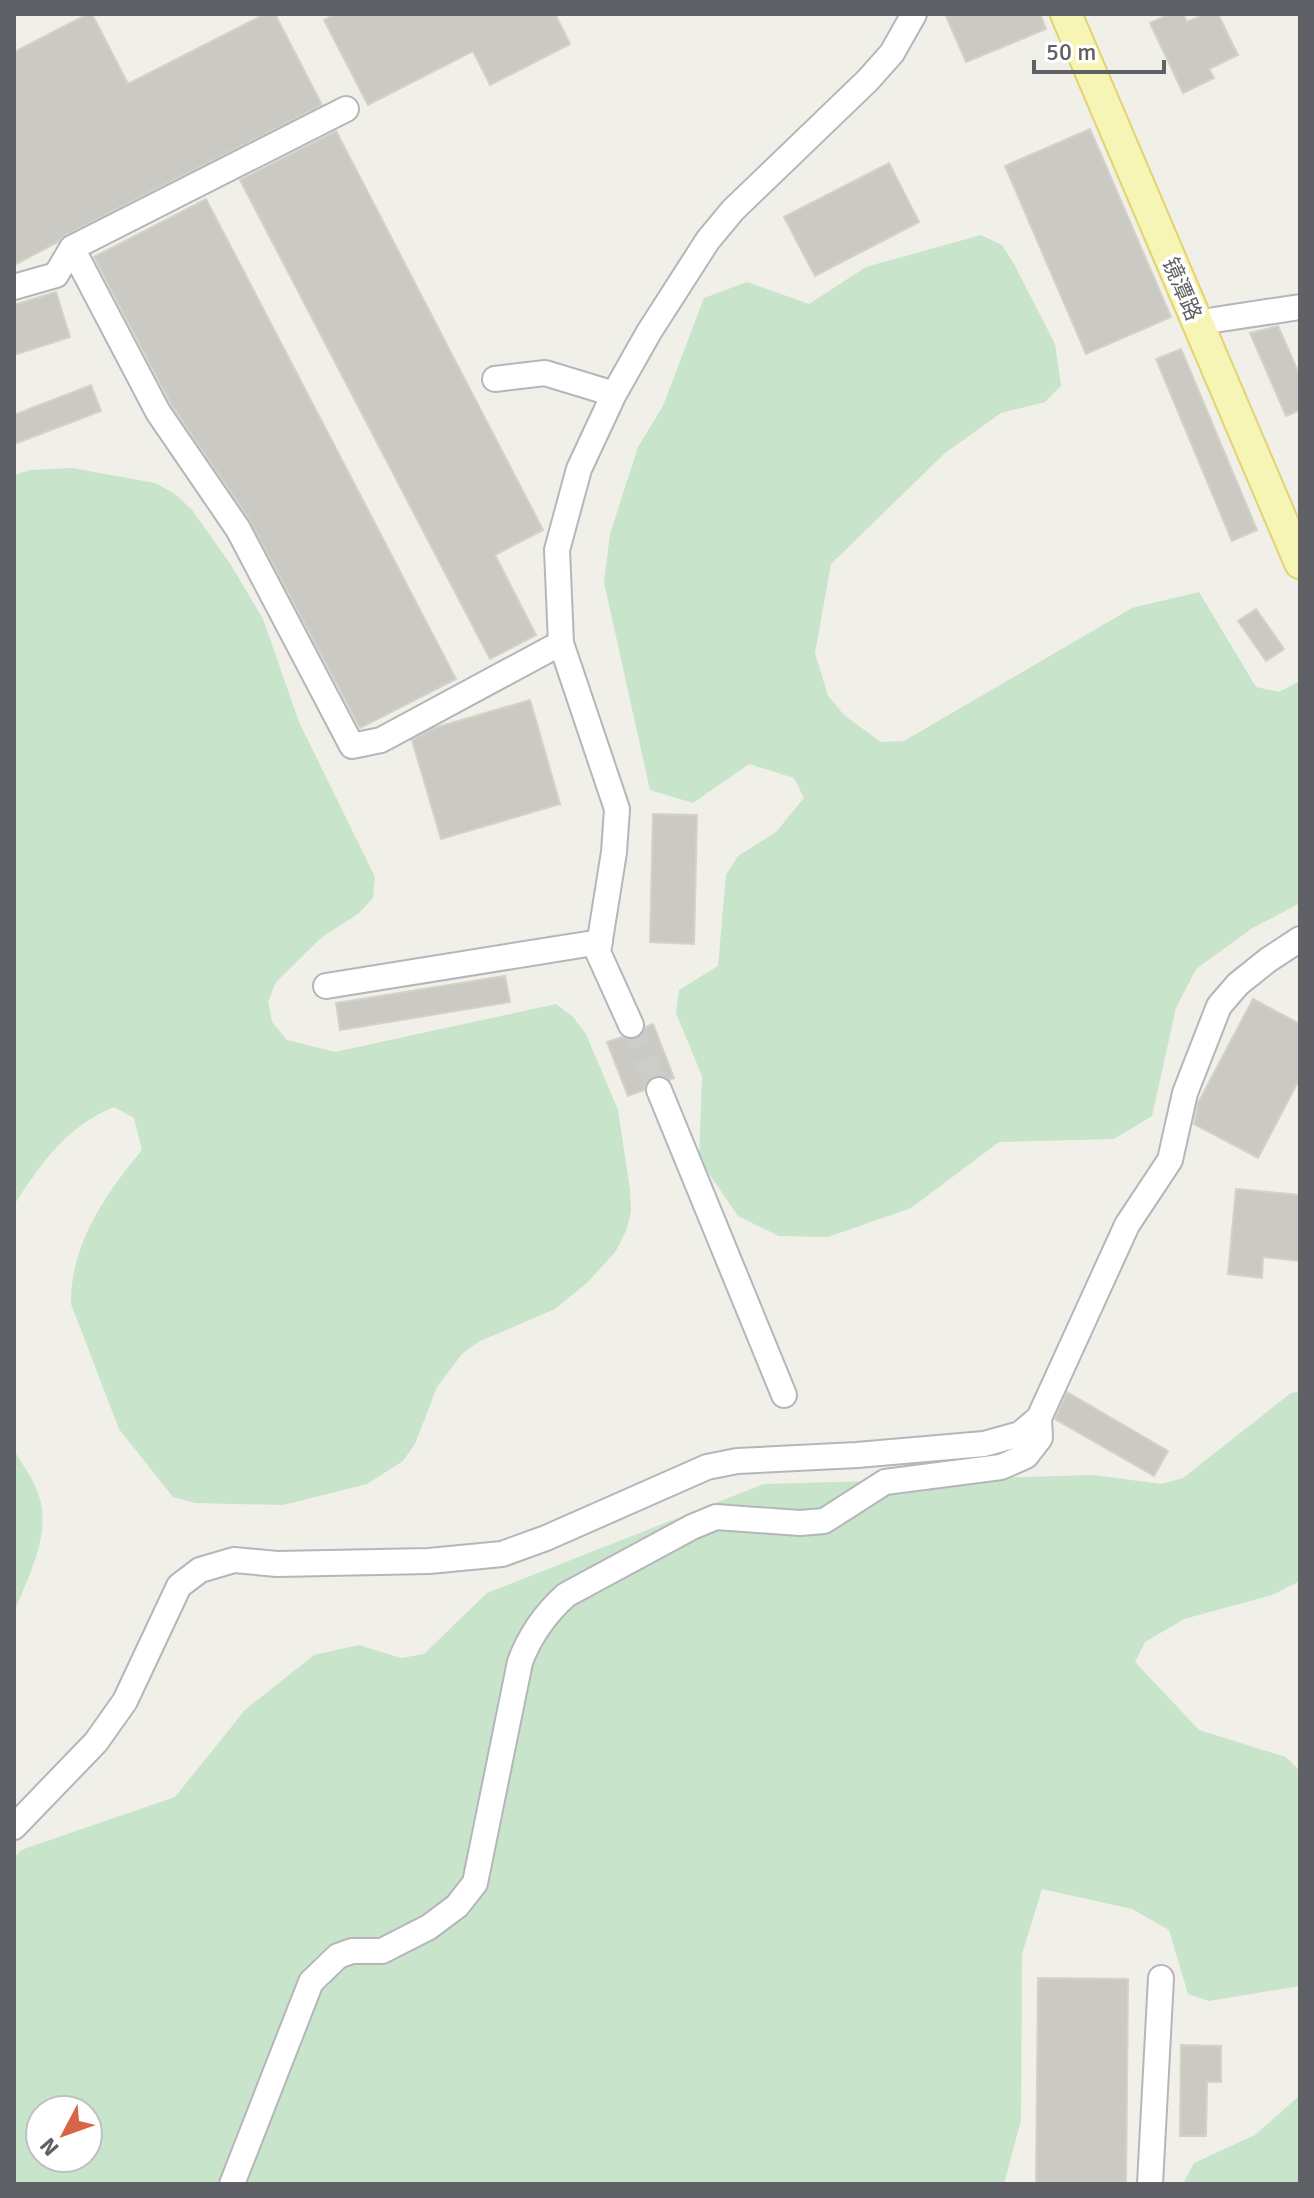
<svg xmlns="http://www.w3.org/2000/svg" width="1314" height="2198" font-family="Signika,'Noto Sans SC',sans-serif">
	<rect width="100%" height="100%" fill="#f0efe8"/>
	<path fill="#c8e4cb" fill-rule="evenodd" d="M981 235 1002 245 1014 264 1055 344 1061 386 1045 402 1001 413 945 453 831 564 815 653 828 696 844 715 881 742 904 741 1132 608 1199 592 1256 687 1279 692 1300 681V903L1251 929 1196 969 1176 1008 1152 1116 1114 1139 999 1142 911 1208 828 1237 779 1236 738 1216 699 1159 702 1076 676 1013 679 990 718 966 726 875 738 856 776 832 804 798 794 778 749 764 693 803 650 790 604 582 610 534 638 447 663 406 704 298 747 282 809 304 866 267Z
		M72 468 155 483 175 494 192 510 231 565 263 619 299 722 375 877 373 898 358 914 322 937 276 982 268 1002 272 1022 287 1040 335 1052 556 1004 573 1017 586 1034 618 1110 630 1190 631 1212 626 1231 616 1251 588 1282 555 1309 478 1342 462 1354 437 1387 415 1444 403 1461 367 1484 283 1505 195 1503 173 1497 119 1429 71 1304C70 1245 106 1193 142 1150L134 1118 114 1107C67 1126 41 1163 14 1205V475L30 470Z
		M1300 1392V1581L1272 1595 1184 1619 1145 1642 1135 1662 1199 1730 1286 1757 1300 1771V1986L1209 2001 1188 1994 1169 1930 1132 1909 1042 1889 1022 1954 1021 2120 1004 2184H14V1858L21 1850 175 1797 245 1710 314 1655 359 1645 401 1658 424 1654 487 1593 764 1484 1094 1475 1161 1484 1183 1478 1291 1393ZM40 2110H88V2158H40Z
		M14 1450C22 1464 33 1478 38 1493 53 1533 28 1576 14 1613Z
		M1300 2095V2184H1183L1194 2163 1255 2135Z"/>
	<path fill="#cbc9c4" stroke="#d4d2c7" stroke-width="2" d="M88 14H92L128 84 265 14H275L322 105 65 235 58 242 14 265V52Z
		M336 14H555L570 44 490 85 473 51 368 105 324 20Z
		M945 14H1040L1046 29 966 62Z
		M1170 14H1183L1187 22 1205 14H1218L1238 55 1209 69 1214 78 1183 93 1150 23Z
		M1090 129 1171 317 1086 354 1005 166Z
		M336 131 543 530 495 555 536 635 490 659 240 180Z
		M889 163 919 222 815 276 784 217Z
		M206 199 456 679 360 728 251 522 171 404 94 257Z
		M56 292 70 337 14 355V305Z
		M1278 326 1300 376V410L1286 416 1250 333Z
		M1181 349 1257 530 1232 541 1156 359Z
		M91 385 101 411 14 444V415Z
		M1256 609 1284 649 1266 661 1238 621Z
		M530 700 560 804 441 839 412 740 434 728Z
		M653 814 697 815 694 944 650 942Z
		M505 976 510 1002 340 1030 336 1003Z
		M1253 999 1300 1024V1078L1258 1158 1194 1124 1198 1103Z
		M653 1024 674 1078 669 1080 662 1075 654 1076 647 1082 644 1090 628 1096 607 1042 622 1037 629 1040 636 1039 643 1034 646 1027Z
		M1236 1189 1300 1195V1261L1263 1257 1262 1278 1228 1274Z
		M1067 1392 1168 1451 1154 1476 1055 1419Z
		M1038 1978 1128 1979 1126 2184H1036Z
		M1181 2045 1221 2046V2082H1207L1206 2136H1180Z"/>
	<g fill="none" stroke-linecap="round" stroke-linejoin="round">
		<path stroke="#ccccc8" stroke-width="24" stroke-dasharray="24 12" stroke-linecap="butt" d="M631 1025 659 1090"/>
		<g stroke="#b5b6bb" stroke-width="28">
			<path id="minor" d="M72 248 158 412 238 529 352 746 381 740 561 643
				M14 287 56 275 72 248 346 109
				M1214 320 1300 307
				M495 379 545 373 614 394
				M326 986 600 942
				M631 1025 598 952 614 852 617 809 561 643 557 550 579 469 614 394 649 332 708 240 733 210 868 80 892 53 914 14
				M659 1090 784 1395
				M14 1827 96 1742 125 1701 179 1586 200 1570 234 1560 277 1564 429 1561 502 1554 546 1538 707 1467 737 1461 857 1455 984 1444 1020 1434 1039 1418 1127 1225 1170 1160 1185 1093 1219 1006 1238 984 1268 960 1300 939
				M232 2184 311 1982 338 1956 352 1951H382L429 1927 457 1906 475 1883 520 1662C530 1635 545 1614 566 1595L692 1527 716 1517 800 1523 824 1521 885 1482 1001 1467 1026 1456 1040 1438 1039 1418
				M1150 2184 1161 1978"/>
		</g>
		<g stroke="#e4d36d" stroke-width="34">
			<path id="major" d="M1066 14 1300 563"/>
		</g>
		<use href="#minor" stroke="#fff" stroke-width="24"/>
		<use href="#major" stroke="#f7f5b6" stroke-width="30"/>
	</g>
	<g text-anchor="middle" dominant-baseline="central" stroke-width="7" stroke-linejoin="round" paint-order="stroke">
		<g font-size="22" fill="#5f6166" stroke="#fff">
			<text transform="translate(1182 289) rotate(67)">镜潭路</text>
		</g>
	</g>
	<rect width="1314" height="2198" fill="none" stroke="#5f6166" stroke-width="32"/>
	<g transform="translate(64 2134) rotate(229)"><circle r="38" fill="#ffffff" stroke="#bfc0c2" stroke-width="2"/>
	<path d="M0-6L14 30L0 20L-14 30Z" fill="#d86546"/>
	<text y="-12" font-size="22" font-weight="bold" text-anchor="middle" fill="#5f6166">N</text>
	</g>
	<path d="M1034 60v12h130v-12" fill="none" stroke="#5f6166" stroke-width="4"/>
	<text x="1046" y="60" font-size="24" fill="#5f6166" stroke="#ffffff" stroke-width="6" paint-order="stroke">50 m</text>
</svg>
